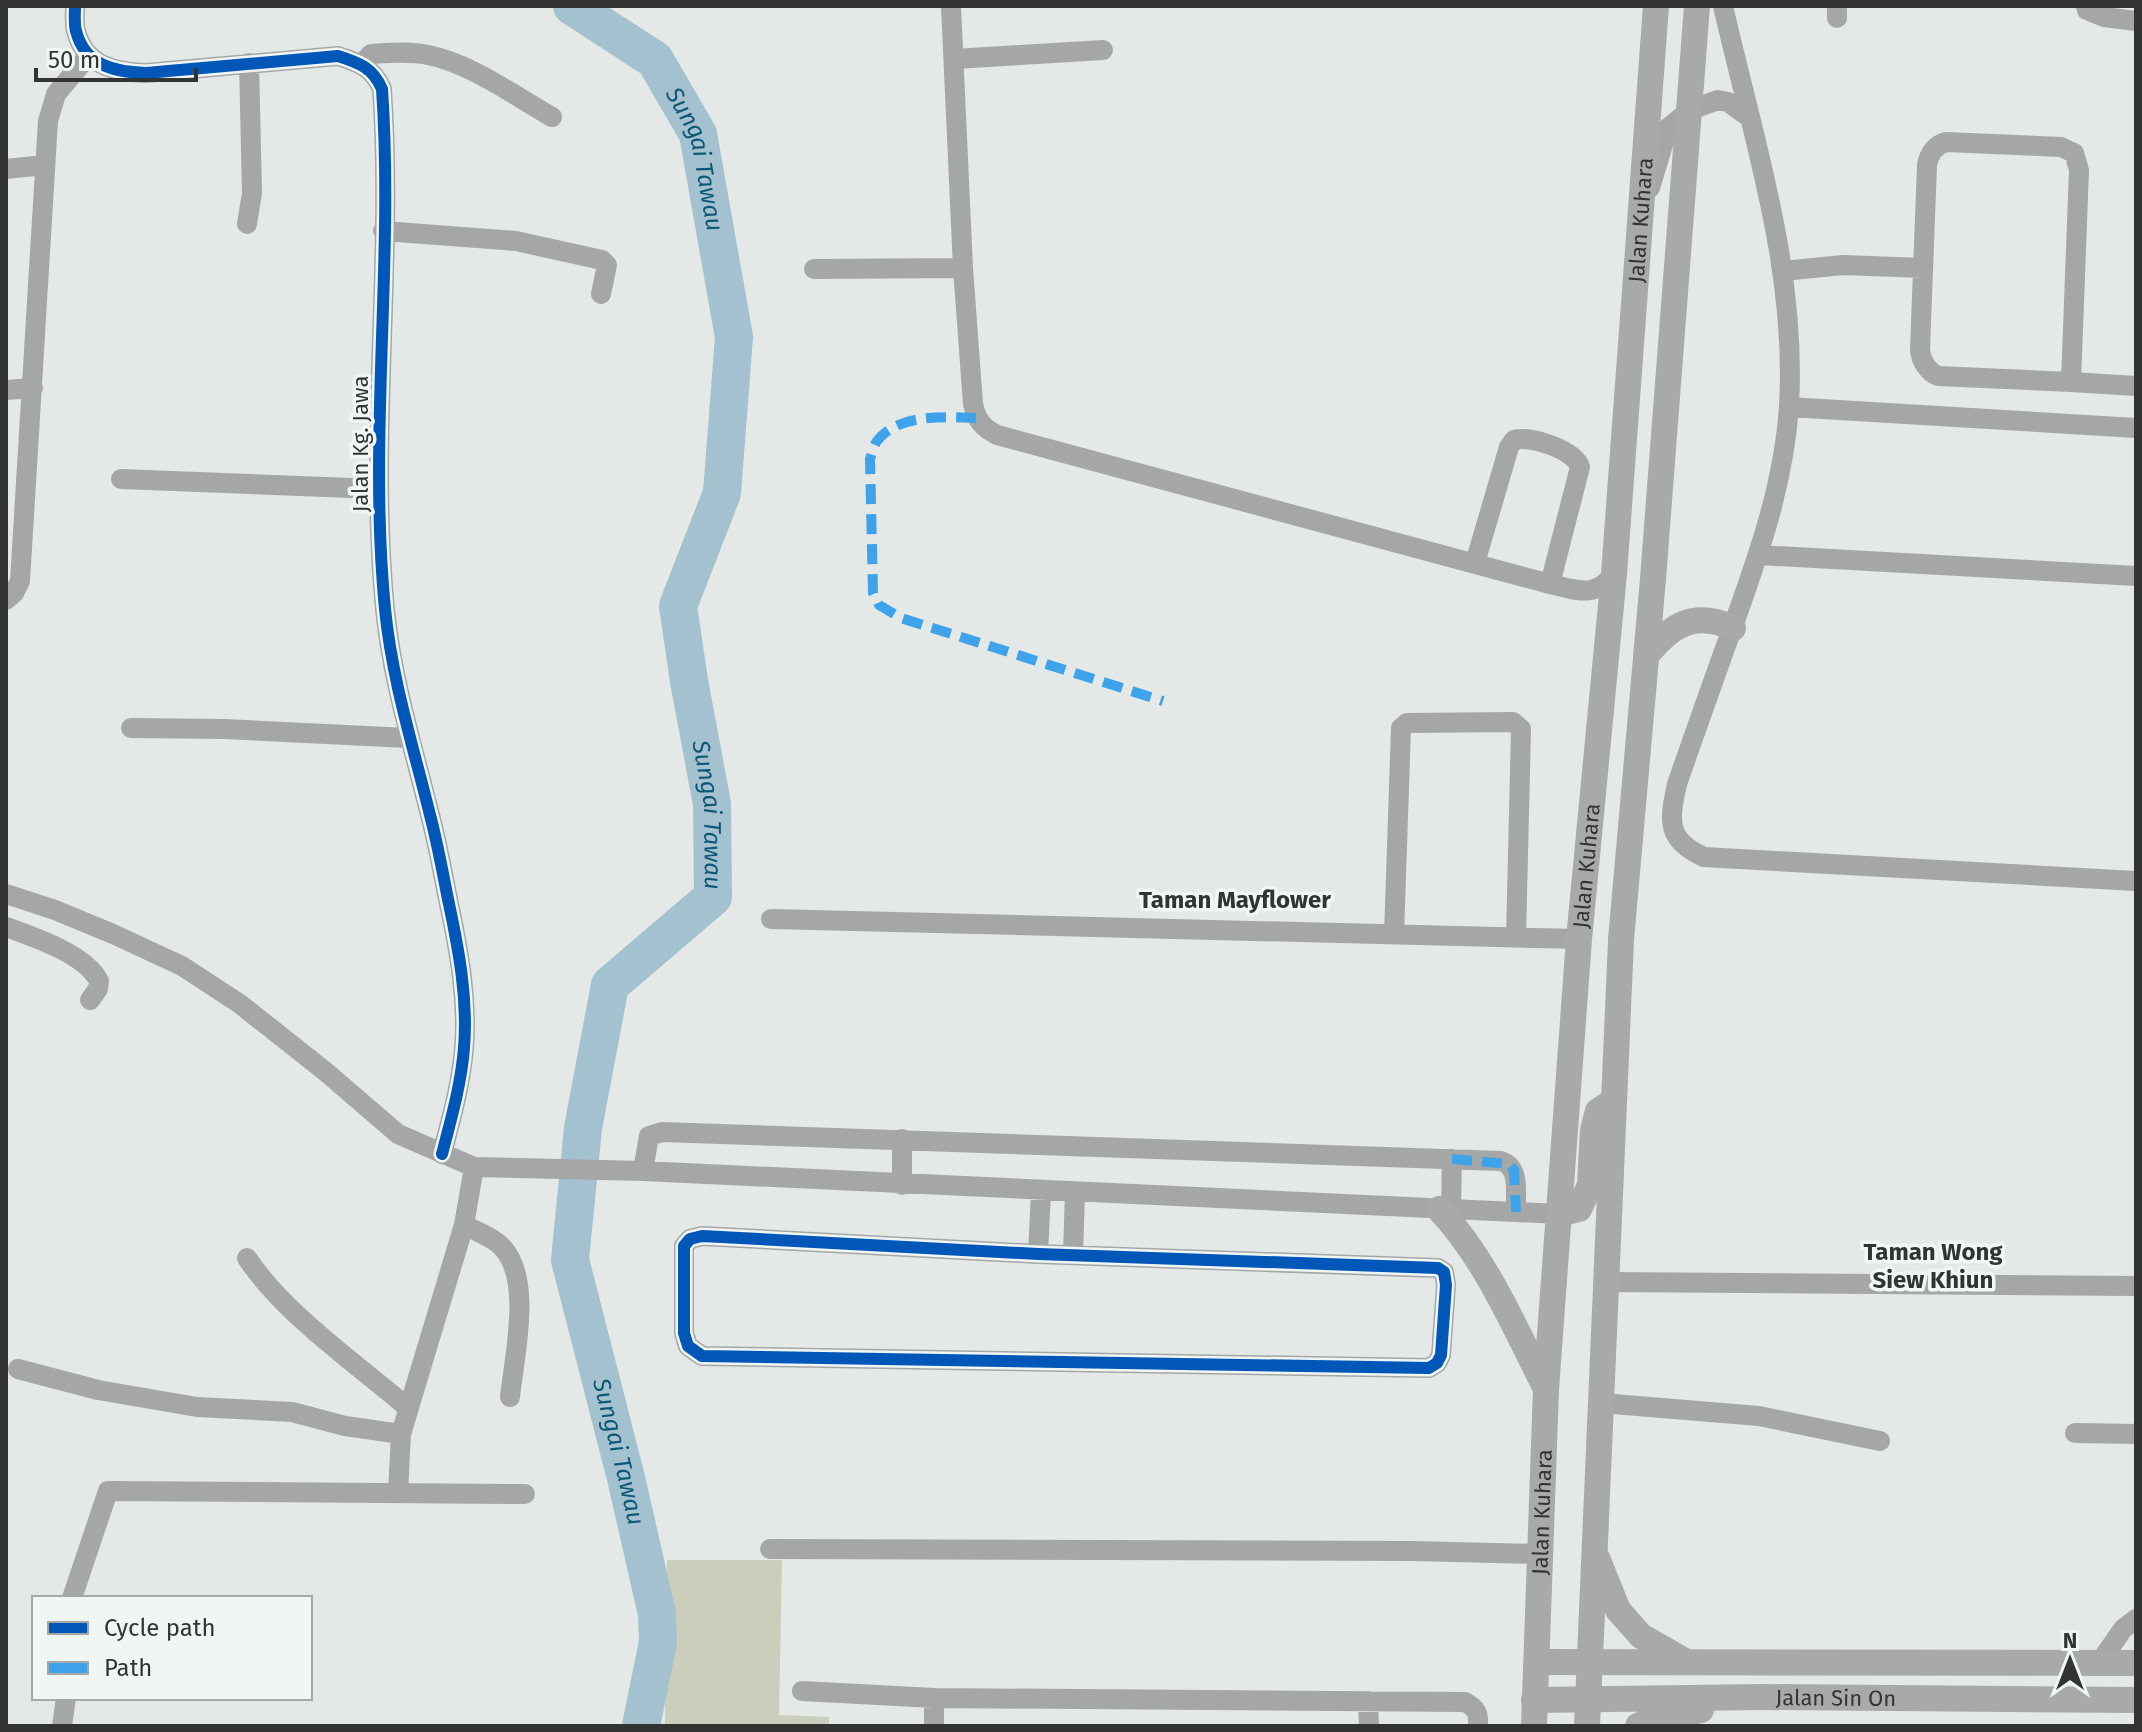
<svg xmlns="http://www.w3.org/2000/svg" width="2142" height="1732" font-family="'Fira Sans',sans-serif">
	<rect width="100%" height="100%" fill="#e4e8e6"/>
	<path fill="#cbcebb" d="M667 1560H782L779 1715 829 1717V1726H665Z"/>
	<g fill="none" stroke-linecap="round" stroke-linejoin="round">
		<path stroke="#a4c1d0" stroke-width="38" id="s1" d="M572 6 655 60 698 134 734 337 722 493 678 606 689 681 712 804 713 897 610 985 583 1128 570 1260 626 1478 657 1614 658 1642 641 1726"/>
		<path stroke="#a4a7a5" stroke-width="20" d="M75 6C75 14 74 24 76 31 85 66 115 72 146 73L338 56C360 63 373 68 382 89 394 262 368 436 385 609 392 680 413 746 430 815 438 845 443 875 449 904 459 951 468 1000 464 1048 461 1085 451 1119 442 1154
			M951 6 963 268 973 404C977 421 982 427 997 435L1550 584C1577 590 1594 599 1614 574
			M1723 6C1753 138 1797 269 1789 406 1784 484 1758 557 1732 629 1713 681 1695 733 1677 784 1669 821 1666 840 1704 857L2136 881
			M2086 6 2087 10 2104 17 2136 21
			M1837 18V6
			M954 59 1103 50
			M362 64 371 54C389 53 409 51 428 55 470 63 515 96 552 117
			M1946 142 2061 147 2074 153 2079 170 2071 382 1938 376C1928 372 1921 361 1920 350L1927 165C1929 154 1935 145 1946 142Z
			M6 169 44 165
			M1650 188 1668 128 1690 110 1718 100 1728 102 1750 118
			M247 224 252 193 249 63
			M383 231 516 241 602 260 607 265 601 294
			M814 269 963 268
			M1783 271 1843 265 1923 268
			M2071 382 2136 386
			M6 390 33 388
			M1789 407 2136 428
			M121 479 377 489
			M1759 555 2136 576
			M1475 563 1509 447 1514 440C1530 435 1575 450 1580 467L1550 584
			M6 600 14 593 20 581 48 121 56 94 89 55
			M131 728 225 729 408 738
			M6 894 55 910 113 934 182 966 240 1004 326 1072 398 1134 474 1167 643 1171 1559 1214
			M771 919 1579 939
			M6 927C34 937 85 954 99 981L98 989 90 1000
			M1394 935 1401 728 1407 723 1513 722 1521 729 1516 938
			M643 1171 649 1136 662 1132 1501 1161C1521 1167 1515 1194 1516 1212
			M902 1185V1139
			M1451 1209 1452 1159
			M464 1225C475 1231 493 1237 502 1247 533 1279 514 1357 510 1397
			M702 1236 1038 1254 1438 1268 1444 1272 1446 1285 1441 1355 1437 1363 1429 1368 702 1356 688 1346 684 1333V1246L690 1239Z
			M1038 1254 1041 1191
			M1073 1256 1075 1192
			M247 1258C284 1314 357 1364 408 1408
			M1607 1282 2136 1286
			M18 1369 98 1390 197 1407 292 1412 345 1426 401 1434
			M1601 1403 1759 1416 1880 1441
			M2075 1433 2136 1434
			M398 1493 401 1434 464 1225 474 1167
			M770 1549 1413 1551 1542 1554
			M72 1598 108 1491 525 1494
			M2100 1662 2123 1629 2136 1619
			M802 1691 934 1698 1465 1702C1476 1708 1479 1713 1478 1726
			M934 1698V1726
			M1368 1701 1369 1726
			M62 1726 66 1698"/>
		<g stroke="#a8a9aa" stroke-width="26">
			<path d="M1646 656C1671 625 1694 610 1733 628"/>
			<path d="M1439 1209C1486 1259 1515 1328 1546 1389"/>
			<path d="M1559 1214 1579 1209 1590 1185 1593 1130 1598 1111 1613 1101"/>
			<path d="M1598 1560 1618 1610 1641 1636 1683 1660"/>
			<path d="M1537 1662 2136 1663"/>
			<path id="s2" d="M1534 1700 1763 1697 2136 1700"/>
			<path id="s3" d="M1534 1726 1546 1389 1579 939 1614 574 1656 6"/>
			<path d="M1587 1726 1621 940 1653 579 1697 6"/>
			<path d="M1638 1726 1646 1722 1701 1710"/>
		</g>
		<path stroke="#3ea3eb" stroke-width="10" stroke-dasharray="20 10" stroke-linecap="butt" d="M976 418C946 417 898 413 877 441 874 445 872 453 870 459L873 593 879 605 901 618 1163 701
			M1452 1159 1509 1164 1514 1170 1516 1212"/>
		<g stroke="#f0f6f4" stroke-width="17">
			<path id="cycleway" d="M75 6C75 14 74 24 76 31 85 66 115 72 146 73L338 56C360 63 373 68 382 89 394 262 368 436 385 609 392 680 413 746 430 815 438 845 443 875 449 904 459 951 468 1000 464 1048 461 1085 451 1119 442 1154
				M702 1236 1038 1254 1438 1268 1444 1272 1446 1285 1441 1355 1437 1363 1429 1368 702 1356 688 1346 684 1333V1246L690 1239Z"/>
		</g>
		<use href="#cycleway" stroke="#0057b8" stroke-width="12"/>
	</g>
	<g text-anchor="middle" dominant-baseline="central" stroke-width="7" stroke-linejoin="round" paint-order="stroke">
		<g font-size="22" fill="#313433" stroke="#f0f6f4">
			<text stroke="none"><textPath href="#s3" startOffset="1510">Jalan Kuhara</textPath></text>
			<text transform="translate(360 444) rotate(-90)">Jalan Kg. Jawa</text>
			<text stroke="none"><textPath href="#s3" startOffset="862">Jalan Kuhara</textPath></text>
			<text stroke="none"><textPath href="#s3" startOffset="214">Jalan Kuhara</textPath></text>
			<text stroke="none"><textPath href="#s2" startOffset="302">Jalan Sin On</textPath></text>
		</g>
		<g font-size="24" font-style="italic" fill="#0c5776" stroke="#f0f6f4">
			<text stroke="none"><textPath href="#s1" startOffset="208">Sungai Tawau</textPath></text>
			<text stroke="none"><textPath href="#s1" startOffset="880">Sungai Tawau</textPath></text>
			<text stroke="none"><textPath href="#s1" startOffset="1574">Sungai Tawau</textPath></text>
		</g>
		<g font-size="24" font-weight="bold" fill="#313433" stroke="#f0f6f4">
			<text x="1235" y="900">Taman Mayflower</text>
			<text x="1933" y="1252">Taman Wong<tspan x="1933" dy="28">Siew Khiun</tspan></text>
		</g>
	</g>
	<rect width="2142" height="1732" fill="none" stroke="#313433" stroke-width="16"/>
	<rect x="32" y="1596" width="280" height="104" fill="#f0f6f4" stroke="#a4a8a7" stroke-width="2"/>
	<rect x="48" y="1622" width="40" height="12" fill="#0057b8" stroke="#a4a8a7" stroke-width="2"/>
	<text x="104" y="1636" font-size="24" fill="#313433">Cycle path</text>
	<rect x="48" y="1662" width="40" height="12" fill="#3ea3eb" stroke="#a4a8a7" stroke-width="2"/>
	<text x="104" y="1676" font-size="24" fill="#313433">Path</text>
	<g transform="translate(2070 1660)" stroke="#f0f6f4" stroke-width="6" paint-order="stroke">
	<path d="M0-6L14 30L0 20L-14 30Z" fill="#313433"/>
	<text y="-12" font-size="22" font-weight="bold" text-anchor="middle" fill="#313433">N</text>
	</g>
	<path d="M36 68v12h160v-12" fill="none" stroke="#313433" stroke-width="4"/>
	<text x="48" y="68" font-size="24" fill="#313433" stroke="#f0f6f4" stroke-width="6" paint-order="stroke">50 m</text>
</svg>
